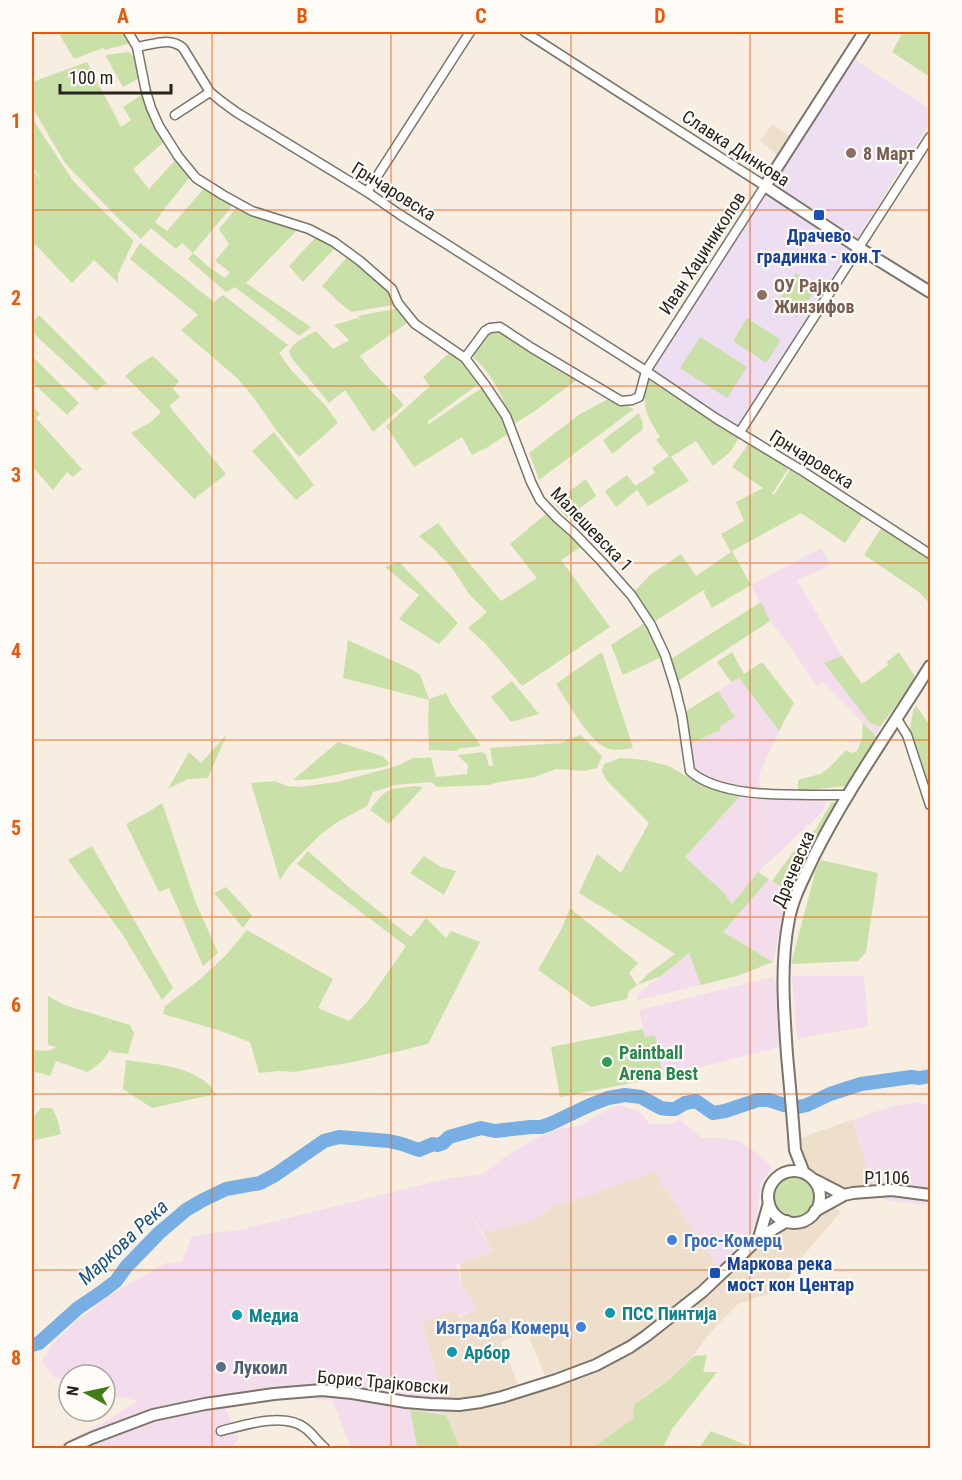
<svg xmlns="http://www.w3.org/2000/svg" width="962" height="1480" font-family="'Roboto Condensed',sans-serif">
	<rect width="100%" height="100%" fill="#f7ede0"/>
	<path fill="#eedfcc" d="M772 124 794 139 782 159 760 141Z
		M852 1120 872 1183 877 1191 853 1193 813 1179 804 1173 794 1140Z
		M655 1172 718 1267 647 1333 603 1358 545 1375 526 1330 501 1342 518 1384 483 1395 443 1400 422 1322 454 1310 459 1318 477 1309 461 1283 460 1263 492 1252 483 1233 534 1220 556 1204 572 1201Z
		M828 1204 841 1212 803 1256 780 1290 738 1304 709 1334 693 1356 670 1379 645 1396 633 1419 592 1448H460L446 1415 443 1405 502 1397 630 1347 759 1238 792 1222 802 1221 807 1219 815 1211Z"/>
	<path fill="#f3ddec" d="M821 548 831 565 797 580 842 656 825 663 870 722 880 727 876 736 823 682 817 686 789 645 770 621 751 585Z
		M739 678 779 731 759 774 760 793 730 789 709 779 692 768 689 744 721 730 720 726 734 717 718 691Z
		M741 795 797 799 823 798 827 800 822 812 758 872 732 904 724 893 684 857Z
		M769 879 788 891 773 962 722 932Z
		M690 953 701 985 638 1000 637 998 639 993Z
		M792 976H864L868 1026 797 1039Z
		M773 977 776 985 779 1047 663 1077 655 1035 645 1037 639 1010Z
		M918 1102 930 1106V1205L887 1201 872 1183 852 1120 893 1106Z
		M619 1105 639 1111 650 1124H669L680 1120 702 1138H717L737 1140 760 1155 772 1168 761 1183 756 1223 741 1249 718 1267 655 1172 572 1201 556 1204 534 1220 483 1233 464 1202 492 1252 456 1265 461 1283 477 1309 455 1317 454 1310 422 1323 443 1400 446 1415 410 1410 418 1446 351 1448 333 1401 286 1396 226 1409 239 1439 231 1448H54L107 1421 138 1401 105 1393V1375H69V1382L54 1377 41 1362 52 1345 76 1321 114 1293 166 1263 182 1262 192 1236 239 1230 450 1178 483 1174 506 1156 537 1138 559 1129 581 1125 600 1114Z"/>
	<path fill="#eedef1" d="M852 58 930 109V123L857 238 772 183Z
		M766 195 852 251 737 429 651 373Z"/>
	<path fill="#c9e1a8" d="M58 32H124L131 43 105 50 103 48 74 59Z
		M903 32 910 33 911 32H930V77L892 52Z
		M129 52 135 58 141 77 123 87 105 55Z
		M87 62 121 127 131 120 123 107 146 92 164 142 133 169 149 189 175 160 190 177 165 208 155 222 167 231 206 186 233 205 193 253 209 267 225 278 230 272 215 261 229 244 219 229 238 206 300 227 246 283 311 327 299 336 235 287 226 292 188 259 193 253 182 243 176 249 151 228 141 239 119 219 65 163 32 107V82Z
		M32 118 73 181 132 239 133 242 118 274V283L94 260 72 283 32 241V169L43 182 32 166Z
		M318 235 336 247 303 282 289 266Z
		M140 243 214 302 223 295 288 345 279 353 292 371 325 405 338 423 299 457 276 430 254 398 237 378 181 330 198 315 130 259Z
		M349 255 391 291 399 304 351 312 335 299V298L322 286Z
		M796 273 817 287 797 317 777 303Z
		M400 308 410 321 360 356 370 369 404 405 373 432 345 390 329 403 291 357 289 351C295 341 307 336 316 331L333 349 349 340 334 325 358 318 362 322 358 316Z
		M39 315 107 383 96 391 32 332V323Z
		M747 318 781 340 766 363 733 341Z
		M493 329 508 334 579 378 536 410 514 424C502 399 495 376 473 357L485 334Z
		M700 337 747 367 727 398 680 368Z
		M450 352 474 371 481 382 427 422 429 424 483 387 499 415 500 414 509 433 488 447 472 455 462 437 414 467 386 426 430 386 423 377Z
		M32 356 79 403 67 415 32 382Z
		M153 356 179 381 173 389 180 397 169 406 226 474 194 499 131 433 151 422 161 412 125 376 138 365Z
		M647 379 720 426 740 436 730 452 713 466 696 441 671 457 689 481 648 506 637 490 616 507 605 491 627 475 635 486 655 473 652 468 669 456 656 440 660 437C646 414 641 407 647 379Z
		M610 398 634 409 539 480 529 453 580 414Z
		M32 406 40 414 36 418 82 469 73 477 67 472 53 490 32 466Z
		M639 413 643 424 642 430 612 454 603 440Z
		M274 432 314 485 296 500 252 451Z
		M749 443 788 469 772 494 774 495 790 470 863 516 845 543 801 513 732 551 751 585 712 608 704 593 705 591 704 590 654 622 648 612 633 593 650 575 681 554 696 576 731 552 721 534 744 521 736 502 763 488 732 467Z
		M586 479 596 496 567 518 554 503Z
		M547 513 583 546 561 560 610 627 522 686 486 644 468 628 487 612 469 594 452 568 434 549 419 536 438 523 469 563 501 601 537 578 510 544Z
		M881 528 930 560V604L919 592 864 555Z
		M399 562 458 623 439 644 399 619 419 595 385 567Z
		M761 602 770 621 678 681 671 659Z
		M646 622 664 656 623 675 611 645Z
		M348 640 413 670 420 675 429 699 446 693 450 702 481 746 457 749 458 751 429 750 428 719 429 700 343 678Z
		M602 652 633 748C625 749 616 751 609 749 589 743 568 702 556 684Z
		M732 652 744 674 762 662 794 703 779 731 739 678 731 682 717 662Z
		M899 652 916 678 880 727 870 723 824 663 842 656 862 684 888 665 887 662Z
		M512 681 539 714 511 722 491 697Z
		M718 691 735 717 720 726 721 730 689 744 686 713 688 710Z
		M916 705 930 726V790L910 730 913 711Z
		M863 723 876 736 877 742 847 786 798 791V780L820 774 829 768 846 750 851 753 857 751 862 738Z
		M227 734 208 778 188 779 168 789 189 752 201 763Z
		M581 735 602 756 597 768 584 771 556 769 535 777 500 782 488 785 437 787 431 782 395 785 373 792 367 806 339 821 322 833 289 866 280 880 251 783 275 781 287 786 300 787 337 782 397 766 413 758H425L431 757 436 777 467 774 468 765 457 755 483 752 486 755 489 766H493L490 748 563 743 566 740Z
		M338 742 382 756 390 764C379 770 366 769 353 771 333 775 313 781 293 780Z
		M620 758 645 760 669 766 693 780 741 795 685 857 724 893 732 904 758 872 769 879 723 932 773 962 737 976 701 985 689 953 661 976 637 985 629 991 627 999 591 1007 538 970 561 930 570 908 638 963 629 973 637 985 649 973 675 954 620 918 579 893 597 854 621 873 649 823 606 780 602 771 604 764Z
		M414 786 423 787 389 824 370 810C387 787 387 790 414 786Z
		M836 802 833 810 810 848 792 891H788L772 881 794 851 816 829 831 803Z
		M162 803 196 903 218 953 203 966 169 888 159 892 126 824 150 811Z
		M92 846 173 988 162 1000 123 935 68 860Z
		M308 851 350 888 411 937 426 918 446 938 451 931 480 942 428 1044 358 1061 294 1072 279 1071 259 1073 250 1042 218 1030 163 1014 165 1006 198 981 226 955 247 930 333 979 318 1008 349 1021 368 1001 406 946 297 864Z
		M424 856 441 867 456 871 444 895 410 873Z
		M821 860 878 873 866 952 858 961 791 964 816 869Z
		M226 887 252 915 243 928 214 893Z
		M48 996 64 1005 130 1025 134 1033 128 1054 111 1052V1049L102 1061 88 1072 56 1061 50 1076 32 1071V1050L48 1051 56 1047 48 1045Z
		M643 1029 645 1037 655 1035 663 1077 560 1097 551 1047Z
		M126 1060C152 1064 186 1065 207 1083 211 1086 213 1091 216 1094L152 1108 123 1089Z
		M41 1108H52L57 1118 61 1134 32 1141C31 1126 30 1120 41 1108Z
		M772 1197a22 22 0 1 1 44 0a22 22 0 1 1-44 0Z
		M707 1355 703 1372H717L672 1429 663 1448H592L633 1419 634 1405 670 1379 694 1356Z
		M410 1410 446 1415 460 1448H355L417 1446Z
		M711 1431 754 1448H699Z"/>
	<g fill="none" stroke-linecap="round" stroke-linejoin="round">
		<path stroke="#77aee4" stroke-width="14" d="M32 1345 39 1343 78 1308 103 1291 116 1281 126 1267 159 1233 186 1210 203 1200 226 1189 260 1183 275 1175 324 1141 339 1137 389 1141 402 1144 419 1150 433 1144 437 1145 443 1143 449 1137 481 1128 495 1131 531 1127H541L550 1124 590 1105 608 1098 625 1095 641 1097 661 1108 668 1109H675L685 1103 696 1101 713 1113 725 1111 758 1100H769L784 1105 798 1107 807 1105 830 1094 861 1084 911 1077 920 1078 930 1076"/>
		<g stroke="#7c7469" stroke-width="11">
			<path id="minor" d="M128 32 137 47 146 92 151 108 159 126 178 156 196 178 223 195 252 211 309 229 334 242 360 261 392 289 398 303 415 324 465 358 486 386 506 416 531 482 540 500 557 518 574 533 602 562 632 596 651 625 665 655 675 687 682 716 690 771C723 801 805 794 849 795
				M137 47C152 45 170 36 183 48L210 92 221 101 236 112 367 192 399 214 646 371 717 419 801 470 930 554
				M175 115 210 92
				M367 192 470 32
				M465 358 485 331 490 328 500 327 532 348 621 401 632 400 639 397 646 371 765 186 525 32
				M740 432 930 137
				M897 719 907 735 930 805
				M221 1431C244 1425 284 1412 305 1428 312 1433 318 1442 325 1448"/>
		</g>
		<g stroke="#7c7469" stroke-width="14">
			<path id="tertiary" d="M864 32 765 186 859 248 930 292"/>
		</g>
		<g stroke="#7c7469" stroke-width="14">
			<path id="secondary" d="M768 1197a26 26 0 1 1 52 0a26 26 0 1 1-52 0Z
				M804 1173 795 1150C793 1119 790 1087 787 1055 784 1010 780 964 789 919 793 897 805 876 814 856 847 790 891 729 930 666
				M815 1180 844 1195
				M815 1211 844 1195 853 1193 892 1190 930 1195
				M759 1238 769 1203
				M70 1448 92 1438 153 1415 205 1404 274 1394 322 1390 352 1393 406 1402 430 1404 459 1405 481 1402 502 1397 556 1380 596 1365 630 1347 646 1336 702 1292 759 1238 787 1221"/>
		</g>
		<use href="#minor" stroke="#fff" stroke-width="8"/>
		<use href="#tertiary" stroke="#fff" stroke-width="10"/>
		<use href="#secondary" stroke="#fff" stroke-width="10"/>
	</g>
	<path fill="none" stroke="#e8590c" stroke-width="1.5" stroke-opacity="0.55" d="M212 32V1448M391 32V1448M571 32V1448M750 32V1448M32 210H930M32 386H930M32 563H930M32 740H930M32 917H930M32 1094H930M32 1270H930"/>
	<g fill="#8d6e63" stroke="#fffbf6" stroke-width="2">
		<circle cx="851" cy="153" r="6"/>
		<circle cx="762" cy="295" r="6"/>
	</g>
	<g fill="#1a4fb4" stroke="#fffbf6" stroke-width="2">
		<rect x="813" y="209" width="12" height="12" rx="3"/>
		<rect x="709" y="1267" width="12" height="12" rx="3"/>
	</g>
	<circle fill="#2e9e5b" stroke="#fffbf6" stroke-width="2" cx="607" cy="1062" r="6"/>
	<g fill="#3f7fe0" stroke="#fffbf6" stroke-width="2">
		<circle cx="672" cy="1240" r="6"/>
		<circle cx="581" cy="1327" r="6"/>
	</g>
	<g fill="#0f9aa8" stroke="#fffbf6" stroke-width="2">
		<circle cx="610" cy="1313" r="6"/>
		<circle cx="237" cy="1315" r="6"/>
		<circle cx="452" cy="1352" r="6"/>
	</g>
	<circle fill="#5c6f8a" stroke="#fffbf6" stroke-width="2" cx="221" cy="1367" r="6"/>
	<g text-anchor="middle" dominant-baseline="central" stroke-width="4.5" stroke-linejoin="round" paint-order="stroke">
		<g font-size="18" fill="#27231f" stroke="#fffbf6">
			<text transform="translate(736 148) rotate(33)">Славка Динкова</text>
			<text transform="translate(394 191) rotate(32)">Грнчаровска</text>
			<text transform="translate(702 253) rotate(-57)">Иван Хаџиниколов</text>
			<text transform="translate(812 459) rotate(32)">Грнчаровска</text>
			<text transform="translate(592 529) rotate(46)">Малешевска 1</text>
			<text transform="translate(793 869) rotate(-67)">Драчевска</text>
			<text x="887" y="1177">P1106</text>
			<text transform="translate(383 1382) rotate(5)">Борис Трајковски</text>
		</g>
		<g font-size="18" font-weight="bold" fill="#785e54" stroke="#fffbf6" text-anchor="start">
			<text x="863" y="153">8 Март</text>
			<text x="774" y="285">ОУ Рајко<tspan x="774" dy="21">Жинзифов</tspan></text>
		</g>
		<g font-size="18" font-weight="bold" fill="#164399" stroke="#fffbf6">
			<text x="819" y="235">Драчево<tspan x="819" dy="21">градинка - кон Т</tspan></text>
			<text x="727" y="1263" text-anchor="start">Маркова река<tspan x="727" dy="21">мост кон Центар</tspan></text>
		</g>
		<g font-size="18" font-weight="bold" fill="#27864d" stroke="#fffbf6" text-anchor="start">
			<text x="619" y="1052">Paintball<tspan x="619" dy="21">Arena Best</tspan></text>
		</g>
		<g font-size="18" font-weight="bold" fill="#366cbe" stroke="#fffbf6" text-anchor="start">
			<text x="684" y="1240">Грос-Комерц</text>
			<text x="569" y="1327" text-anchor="end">Изградба Комерц</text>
		</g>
		<g font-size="18" font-weight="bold" fill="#0d838f" stroke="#fffbf6" text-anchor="start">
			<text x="622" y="1313">ПСС Пинтија</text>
			<text x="249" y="1315">Медиа</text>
			<text x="464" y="1352">Арбор</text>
		</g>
		<g font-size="18" font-weight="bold" fill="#4e5e75" stroke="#fffbf6" text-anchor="start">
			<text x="233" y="1367">Лукоил</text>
		</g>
		<g font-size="20" font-style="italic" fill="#195486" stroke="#fffbf6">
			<text transform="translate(123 1242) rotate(-43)">Маркова Река</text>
		</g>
	</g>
	<rect width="962" height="1480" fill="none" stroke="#fffbf6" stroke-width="66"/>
	<g transform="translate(87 1393) rotate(278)"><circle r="28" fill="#fffbf6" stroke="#a9a5a0" stroke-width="1.5"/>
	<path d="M0-4.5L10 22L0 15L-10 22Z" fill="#417c17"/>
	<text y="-9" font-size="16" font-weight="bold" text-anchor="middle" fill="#27231f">N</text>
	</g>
	<path d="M60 84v9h111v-9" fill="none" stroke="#27231f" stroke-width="3"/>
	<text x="69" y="84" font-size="18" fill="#27231f" stroke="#fffbf6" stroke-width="4.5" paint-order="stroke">100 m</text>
	<rect x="33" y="33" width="896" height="1414" fill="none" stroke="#e8590c" stroke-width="2"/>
	<g font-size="20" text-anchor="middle" font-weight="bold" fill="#e8590c">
		<text x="123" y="23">A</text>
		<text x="302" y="23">B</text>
		<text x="481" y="23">C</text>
		<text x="660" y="23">D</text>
		<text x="839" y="23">E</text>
		<text x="16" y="128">1</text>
		<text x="16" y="305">2</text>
		<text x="16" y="482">3</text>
		<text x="16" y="658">4</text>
		<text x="16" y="835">5</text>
		<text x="16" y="1012">6</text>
		<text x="16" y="1189">7</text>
		<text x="16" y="1365">8</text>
	</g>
</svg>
